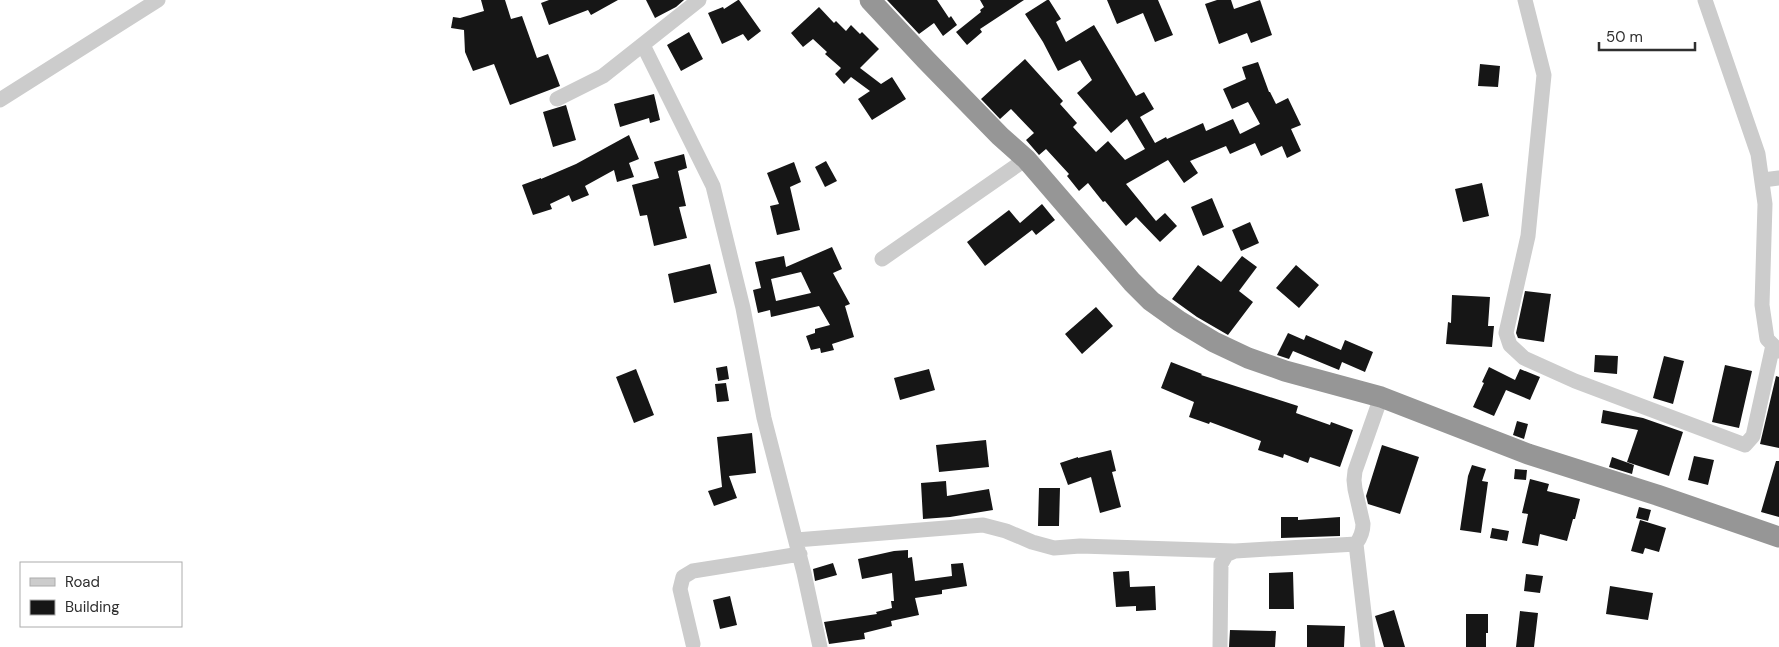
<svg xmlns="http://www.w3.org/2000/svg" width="1779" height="647" font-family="'DM Sans',sans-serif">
	<rect width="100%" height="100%" fill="#fff"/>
	<path fill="#161616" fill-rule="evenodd" d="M481 0H505L511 19 522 16 537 58 548 54 560 86 510 105 494 64 473 71 465 52 464 30 451 28 453 17 460 18 484 11Z
		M549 0H618L591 15 588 10 549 25 541 3Z
		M646 0H684L676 7 655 18Z
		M738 0H739L761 31 748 41 743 34 722 44 708 13 723 7 724 9Z
		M887 0H937L949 18 951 16 957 25 943 36 934 23 919 34Z
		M980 0H1024L980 29 982 32 967 45 956 32 981 12 980 10 984 7Z
		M1047 0H1049L1061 19 1056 22 1066 42 1094 25 1136 96 1144 92 1154 109 1140 117 1155 143 1166 137 1167 139 1203 123 1206 131 1233 119 1240 134 1260 124 1248 102 1232 109 1223 89 1246 79 1242 67 1258 62 1269 92H1270L1276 104 1288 98 1301 125 1291 129 1301 151 1287 158 1282 146 1261 156 1255 143 1230 154 1226 146 1190 161 1198 173 1184 183 1168 160 1126 184 1156 221 1165 213 1177 226 1160 242 1136 217 1126 226 1105 201 1103 202 1088 183 1079 191 1067 176 1069 174 1046 149 1039 155 1026 140 1034 133 1011 109 1000 119 981 99 1025 59 1063 101 1060 104 1077 123 1073 127 1096 152 1108 141 1125 160 1145 149 1127 119 1111 133 1077 93 1092 80 1080 60 1058 71 1043 42 1025 14Z
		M1107 0H1158L1173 35 1155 42 1143 13 1117 24Z
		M1217 0H1231L1234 9 1260 0 1272 35 1251 43 1247 33 1219 44 1205 4Z
		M819 7 834 23 836 21 846 31 851 25 860 34 862 32 879 49 860 68 881 84 892 77 906 99 872 120 858 99 870 91 851 77 844 84 835 74 841 68 825 54 827 52 813 39 803 47 791 33Z
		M689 32 703 59 681 71 667 45Z
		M1480 64 1500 66 1498 87 1478 86Z
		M654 94 660 120 650 123 649 118 620 127 614 104Z
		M566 105 576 140 553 147 543 112Z
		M629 135 639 159 629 163 634 177 617 182 614 170 585 186 589 195 572 202 569 195 550 204 552 209 533 215 522 185 541 178V179L576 164Z
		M684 154 687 168 678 171 686 206 679 207 687 238 654 246 647 215 640 216 632 185 659 178 654 162Z
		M826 161 837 181 825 187 815 167Z
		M794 162 801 182 790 187 800 230 777 235 770 206 779 204 767 173Z
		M1482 183 1489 216 1463 222 1455 189Z
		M1212 198 1224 227 1203 236 1191 207Z
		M1042 204 1055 220 1036 235 1032 230 985 266 967 242 1009 210 1020 223Z
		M1250 222 1259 243 1241 251 1232 230Z
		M832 247 842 269 833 273 850 304 845 306 854 337 832 344 834 350 821 353 820 348 811 350 806 336 815 333V329L830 325 819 306 771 317 770 310 758 313 753 290 761 288 755 262 784 256 786 267ZM801 272 811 293 776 301 771 279Z
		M1242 256 1257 267 1239 291 1253 302 1228 335 1197 317 1172 299 1198 265 1221 282Z
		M710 264 717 293 674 303 668 274Z
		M1296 265 1319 285 1299 308 1276 288Z
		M1525 291 1551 294 1544 342 1518 338 1516 333Z
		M1452 295 1490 297 1488 326H1494L1492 347 1446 344 1448 322 1451 323Z
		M1096 307 1113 326 1082 354 1065 334Z
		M1288 333 1304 340 1306 335 1341 350 1345 340 1373 352 1365 372 1342 362 1339 370 1293 351 1289 359 1277 355Z
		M1595 355 1618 356 1617 374 1594 372Z
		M1664 356 1684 361 1673 404 1653 398Z
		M1171 362 1202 374 1201 375 1298 406 1296 413 1330 425 1331 422 1353 430 1340 467 1310 457 1308 463 1284 454 1283 458 1258 450 1261 441 1210 422 1209 424 1189 417 1194 402 1161 388Z
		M1725 365 1752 371 1739 428 1712 422Z
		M727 366 729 379 718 381 716 368Z
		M1489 367 1515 380 1520 369 1540 377 1530 400 1506 390 1494 416 1473 407 1484 383 1482 382Z
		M636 369 654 415 634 423 616 377Z
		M929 369 935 390 900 400 894 378Z
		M1776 376 1779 377V448L1760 444Z
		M726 383 729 401 717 402 715 384Z
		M1603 410 1643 418 1683 432 1669 476 1627 462 1638 430 1601 423Z
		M1517 421 1528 424 1524 439 1513 435Z
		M752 433 756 473 729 476 737 498 714 506 708 491 722 487 717 437Z
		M986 440 989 467 939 472 936 445Z
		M1382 445 1419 457 1400 514 1368 504 1366 496Z
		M1111 450 1116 471 1112 472 1121 507 1100 513 1091 477 1068 485 1060 463 1078 457V458Z
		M1694 456 1714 460 1708 485 1688 480Z
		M1612 457 1634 465 1632 474 1609 467Z
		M1776 461H1779V517L1761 512Z
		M1472 465 1486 469 1482 481 1488 482 1481 533 1460 530 1468 476Z
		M1515 469 1527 470 1526 480 1514 479Z
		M1530 479 1549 484 1547 491 1580 499 1575 519H1573L1567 541 1540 534 1538 546 1522 543 1528 514 1522 513Z
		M946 481 947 496 989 489 993 510 950 517 923 519 921 483Z
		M1039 488H1060L1059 526H1038Z
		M1639 507 1651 510 1648 521 1636 518Z
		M1281 517H1298V520L1340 517V536L1281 538Z
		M1640 520 1666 528 1659 552 1645 548 1643 554 1631 551Z
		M1492 528 1509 531 1507 541 1490 538Z
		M908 550V558L912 557 915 581 952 576 951 564 963 563 967 586 942 590V594L915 598 919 615 891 621 892 626 864 633 865 639 829 644 824 622 877 614 876 612 892 608 891 601H894L892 573 862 579 858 559 894 551Z
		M833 563 837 575 815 581 813 569Z
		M1129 571 1130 587 1155 586 1156 610 1136 611V606L1116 607 1113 572Z
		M1293 572 1294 609H1269V573Z
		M1526 574 1543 576 1540 593 1524 591Z
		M1610 586 1653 593 1648 620 1606 614Z
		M730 596 737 625 720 629 713 600Z
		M1394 610 1405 647H1384L1375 616Z
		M1520 611 1538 613 1534 647H1516Z
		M1466 614H1488V633H1486V647H1466Z
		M1307 625 1345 626 1344 647H1307Z
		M1230 630 1276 631 1275 647H1229Z"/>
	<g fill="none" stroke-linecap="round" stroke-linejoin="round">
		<path stroke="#ccc" stroke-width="15" d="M1525 0 1544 75 1528 236 1506 333 1510 345 1524 358 1575 381 1745 445 1753 436 1773 345
			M1705 0 1758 154 1765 204 1762 305 1767 339 1779 351
			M643 45 713 186 743 308 764 418 804 573 820 647
			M557 99 603 76 699 0
			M0 100 158 0
			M1763 180 1779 178
			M882 259 1026 159
			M796 540 983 525 1006 531 1032 542 1054 548 1080 546 1235 551
			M1356 544 1368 647
			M693 644 680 589 683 577 693 571 800 554
			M1220 647 1221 564 1226 555 1235 551 1356 544C1361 537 1363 532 1363 524L1355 489 1354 480 1355 471 1381 397"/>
		<path stroke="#969696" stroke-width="21" d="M870 0 926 60 1000 136 1026 159 1132 282 1151 301 1179 321 1214 342 1248 358 1285 371 1381 397 1528 454 1657 495 1779 537"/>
	</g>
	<rect x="20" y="562" width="162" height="65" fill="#ffffff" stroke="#acacac"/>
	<rect x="30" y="578" width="25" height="8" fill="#cccccc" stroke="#acacac"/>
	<text x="65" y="587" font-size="15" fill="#2f2f2f">Road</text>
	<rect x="30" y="600" width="25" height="15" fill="#161616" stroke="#acacac"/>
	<text x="65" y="612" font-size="15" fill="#2f2f2f">Building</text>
	<path d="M1599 42v8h96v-8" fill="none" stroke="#2f2f2f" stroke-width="2.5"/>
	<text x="1606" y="42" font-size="15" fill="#2f2f2f" stroke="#ffffff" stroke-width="4" paint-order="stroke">50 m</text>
</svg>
